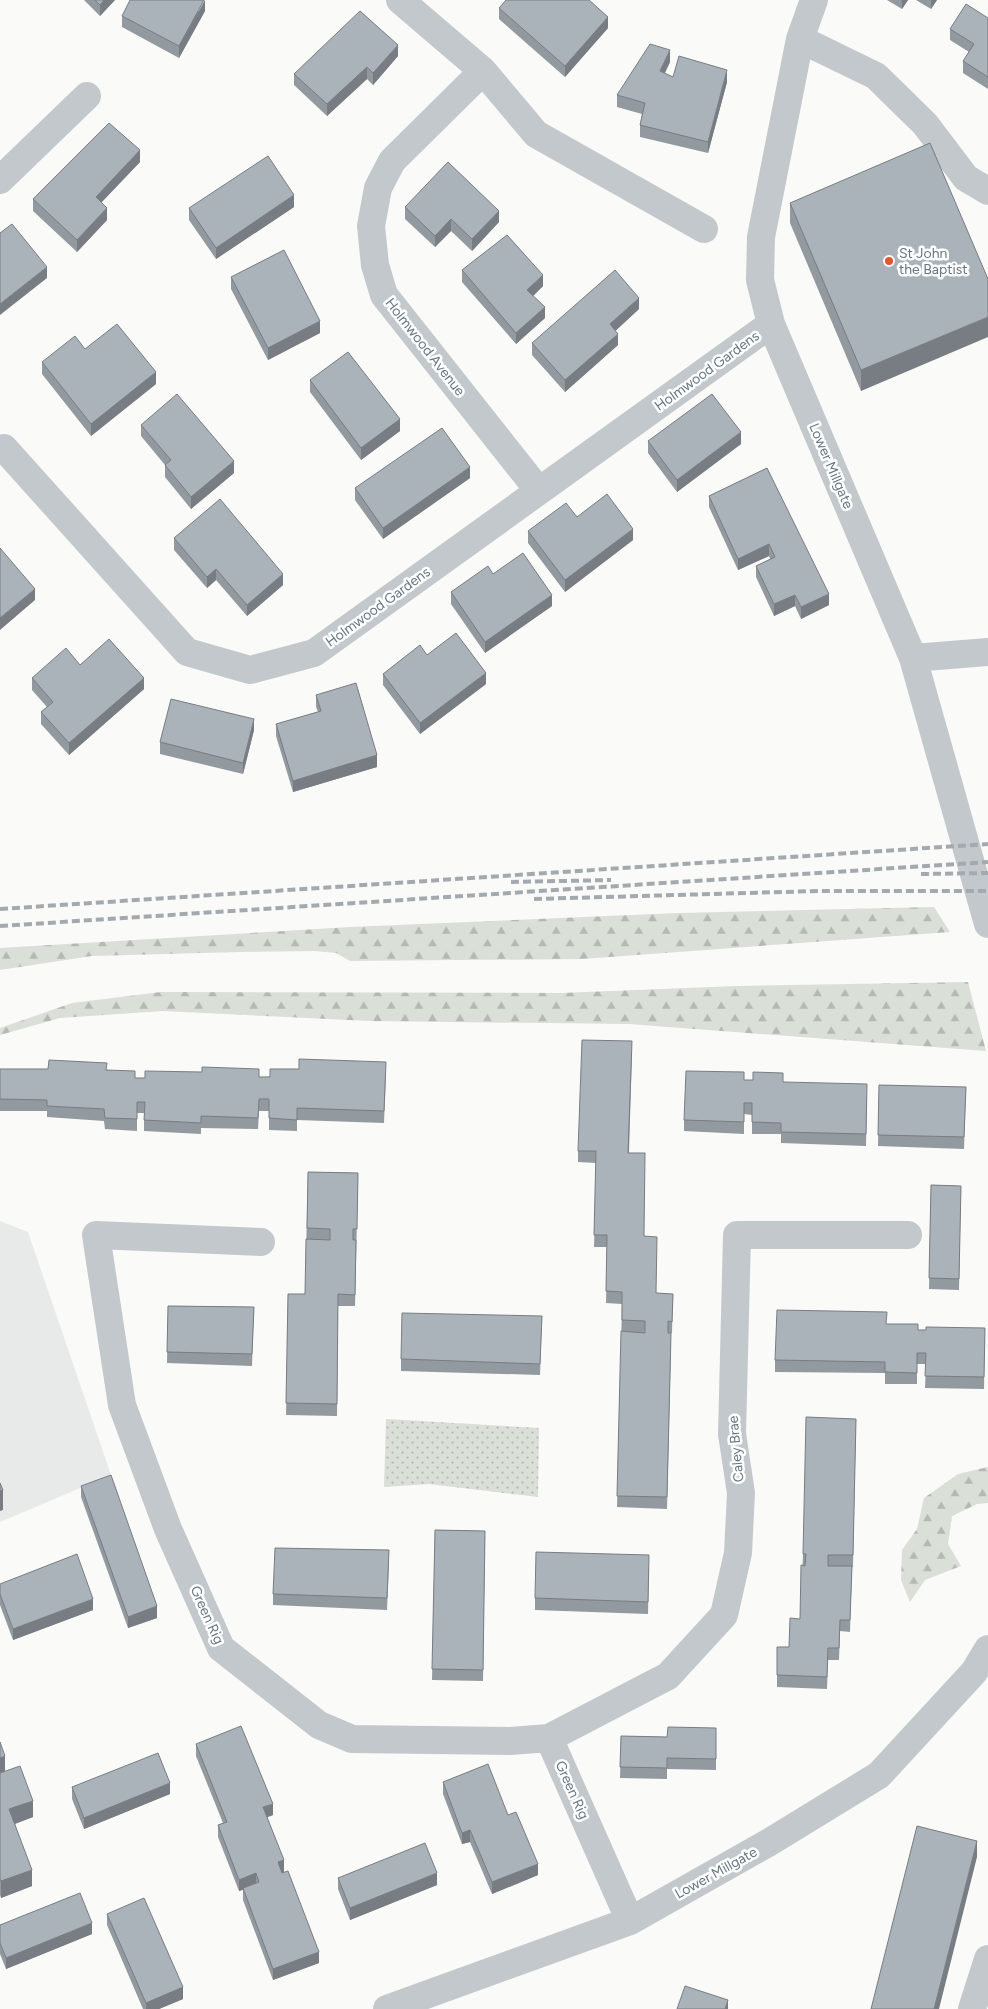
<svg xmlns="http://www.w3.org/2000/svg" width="988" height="2009" font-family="Figtree,sans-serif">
	<defs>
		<pattern id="grass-dots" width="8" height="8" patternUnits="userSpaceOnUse" patternTransform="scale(1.25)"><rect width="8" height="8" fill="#dadfd7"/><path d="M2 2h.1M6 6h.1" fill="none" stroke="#b4b9b4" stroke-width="1.8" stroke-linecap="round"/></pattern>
		<pattern id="forest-firs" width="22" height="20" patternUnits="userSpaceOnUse" patternTransform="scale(1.25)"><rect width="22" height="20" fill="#dadfd7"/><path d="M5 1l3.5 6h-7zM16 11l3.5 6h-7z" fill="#b4b9b4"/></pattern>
	</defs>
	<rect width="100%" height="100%" fill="#fafaf8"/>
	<path fill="#e8e9e9" d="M0 1221 28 1232 111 1475 0 1522Z"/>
	<path fill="url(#grass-dots)" d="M386 1419 539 1428 538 1497 429 1484 384 1487Z"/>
	<path fill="url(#forest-firs)" d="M934 907 950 932 582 959 350 961 336 953 315 951 240 952 92 956 0 970V948L350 927 678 913Z
		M968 982 986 1051 629 1024 369 1021 163 1011 60 1018 0 1035V1028L72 1003 161 992 561 993 737 986Z
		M988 1467V1503L977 1504 952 1516 948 1544 961 1566 925 1580 910 1602 901 1580 902 1550 917 1529 924 1498 958 1474Z"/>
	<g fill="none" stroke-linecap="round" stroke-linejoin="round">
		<path stroke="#c3c8cc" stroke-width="28" d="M400 0 483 71 392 161 378 188 371 226 375 265 384 295 539 491
			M814 0 800 39 761 237 760 280 771 324 913 658 988 924
			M800 39 876 76 925 124 966 178 988 191
			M483 71 536 134 704 229
			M0 180 87 96
			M4 448 187 652 250 670 314 653 771 324
			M913 658 988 652
			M261 1242 96 1235 122 1405 168 1529 221 1648 319 1725 352 1739 510 1741 549 1738 630 1921
			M549 1738 668 1676 724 1615 738 1553 741 1493 732 1434 737 1235H908
			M387 2009 630 1921 768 1843 879 1775 974 1672 988 1649
			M972 2009 988 1959"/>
		<path stroke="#a2aab0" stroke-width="4" stroke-dasharray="8 4" stroke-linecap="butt" d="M921 874 988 873
			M511 882 611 880
			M534 899 818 891H988
			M0 909 988 844
			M0 926 988 862"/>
	</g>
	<path fill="#929a9f" d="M84 0H115L100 16Z
		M887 0H908L902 9Z
		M916 0H937L931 9Z
		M499 8 608 28 565 77 499 19Z
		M205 11 179 58 122 27V16Z
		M988 18V89L963 73V61L969 52 950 40V29Z
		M398 56 373 85 367 79 327 116 294 85V74Z
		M670 62 665 73 673 77 727 82 708 153 640 137V125L642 114 617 107V95Z
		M140 162 101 203 107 220 77 252 33 211V199Z
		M790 203 988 279 861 391 790 223Z
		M294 207 216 259 189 220V208Z
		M405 207 499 222 472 251 451 231 435 247 405 219Z
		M462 270 543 286 533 296 545 318 516 344 462 282Z
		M231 277 320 333 268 360 231 289Z
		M639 309 615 331 618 345 565 392 532 355V343Z
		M85 349 156 384 91 436 42 374V362Z
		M310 380 400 431 361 460 310 392Z
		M141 425 234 473 191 509 165 477V465L141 436Z
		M648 441 741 444 677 492 648 453Z
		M767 468 829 605 801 619 795 606 774 616 756 577V566L770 559 769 556 738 570 709 507V496Z
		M470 478 383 539 355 500V488Z
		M577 517 633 540 565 592 528 543V531Z
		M174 538 283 585 247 616 216 580 207 588 174 550Z
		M493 574 552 606 485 653 451 604V592Z
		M427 655 486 684 420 734 383 685V674Z
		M80 665 144 689 69 755 41 724V712L47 707 32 690V678Z
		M316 695 377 767 293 792 276 736V724L318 712 316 707Z
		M254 730 243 774 160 754V742Z
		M632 1052 629 1153 644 1236 656 1293 673 1294 672 1333H670L671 1345 667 1509 617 1507 622 1304 606 1303 607 1247H594L596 1163 578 1162V1151Z
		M0 1069 107 1070 135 1078 259 1077 386 1073 384 1123 297 1120V1131L269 1130V1111H259L258 1129 201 1128V1134L144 1131V1113H137V1131L105 1129 104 1121 47 1117V1111H0Z
		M744 1080 783 1082 867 1096 866 1146 781 1143V1134H752V1115L744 1114V1134L684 1131V1120Z
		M879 1085 966 1087 964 1149 878 1146Z
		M308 1172 358 1173 355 1306H338L337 1416 286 1415 288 1294H305Z
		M931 1185 961 1186 959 1290 929 1289Z
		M168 1306 254 1307 252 1366 167 1363Z
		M542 1316 540 1375 401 1371V1359Z
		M887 1324 918 1330 985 1328 984 1389 925 1388 926 1364H917V1384H885V1373L775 1372V1360Z
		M856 1419 853 1567H852L850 1632 840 1631 839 1660H828L827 1689 777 1687V1647H789L800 1619 803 1554Z
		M81 1486 157 1618 128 1628 81 1497Z
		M435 1530 485 1531 483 1681 432 1680Z
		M389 1562 387 1610 273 1605V1594Z
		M649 1567 648 1614 535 1610V1598Z
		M0 1584 93 1610 13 1640 0 1605Z
		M716 1728V1770L667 1769V1779L620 1778 621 1736 667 1737Z
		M0 1742 5 1771 33 1817 15 1824 32 1886 1 1898 0 1895Z
		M196 1744 273 1815 267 1817 284 1872H282L319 1963 273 1980 243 1900V1890L239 1891 218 1837V1825L223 1823 196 1756Z
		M443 1782 508 1815 538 1875 492 1894 470 1842 462 1844 443 1794Z
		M72 1787 170 1794 84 1829 72 1799Z
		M338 1878 437 1885 350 1920 338 1889Z
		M107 1914 183 1999 159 2009H143L107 1925Z
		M0 1925 92 1934 6 1969 0 1954Z"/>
	<path fill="#777d82" d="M104 0H115L100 16V5Z
		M205 0V11L179 58V46Z
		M902 0H908L902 9Z
		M931 0H937L931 9Z
		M608 17V28L565 77V66Z
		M398 45V56L373 85V73Z
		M670 50V62L660 82V71Z
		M367 67V79L327 116V104Z
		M727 70V82L708 153V142Z
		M140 150V162L96 208V197Z
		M294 195V207L216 259V248Z
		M107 208V220L77 252V240Z
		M499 211V222L472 251V239Z
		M451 219V231L435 247V236Z
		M47 267V278L0 315V304Z
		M543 275V286L527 302V290Z
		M639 298V309L610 336V324Z
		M545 307V318L516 344V333Z
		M988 317V337L861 391V370Z
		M320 321V333L268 360V348Z
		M618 334V345L565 392V380Z
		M156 372V384L91 436V424Z
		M400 419V431L361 460V448Z
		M741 432V444L677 492V480Z
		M234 461V473L191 509V497Z
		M470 467V478L383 539V528Z
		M633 529V540L565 592V580Z
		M769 544V556L738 570V559Z
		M216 569V580L207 588V577Z
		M283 574V585L247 616V605Z
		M35 589V600L0 630V618Z
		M829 594V605L801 619V607Z
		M552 595V606L485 653V642Z
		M795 595V606L774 616V604Z
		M486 673V684L420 734V723Z
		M144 678V689L69 755V743Z
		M254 719V730L243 774V763Z
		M377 755V767L293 792V781Z
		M3 1490V1510L0 1511V1491Z
		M93 1599V1610L13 1640V1629Z
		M157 1606V1618L128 1628V1617Z
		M5 1756V1773L0 1775V1758Z
		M170 1783V1794L84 1829V1818Z
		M33 1801V1817L9 1826V1809Z
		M273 1804V1815L263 1819V1807Z
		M470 1830V1842L462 1844V1833Z
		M977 1841V1857L939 2009H934Z
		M284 1860V1872L278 1874V1862Z
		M538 1864V1875L492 1894V1882Z
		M32 1870V1886L1 1898V1881Z
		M256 1873V1885L239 1891V1880Z
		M437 1873V1885L350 1920V1908Z
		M92 1923V1934L6 1969V1958Z
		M319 1952V1963L273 1980V1969Z
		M183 1987V1999L159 2009H146V2003Z
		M728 2000V2009H725Z"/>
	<path fill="#aab3b9" stroke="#777d82" d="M95 0H104L100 5Z
		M130 0H204L179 46 122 16Z
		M506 0H589L608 17 565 66 499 8Z
		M966 4 988 18V77L963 61 974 44 950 29Z
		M360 11 398 45 373 73 367 67 327 104 294 74Z
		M650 44 670 50 660 71 673 77 679 56 727 70 708 142 640 125 645 103 617 95Z
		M109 123 140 150 96 197 107 208 77 240 33 199Z
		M930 143 988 279V317L861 370 790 203Z
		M268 156 294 195 216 248 189 208Z
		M448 162 499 211 472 239 451 219 435 236 405 207Z
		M12 224 47 267 0 304V233Z
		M507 235 543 275 527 290 545 307 516 333 462 270Z
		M284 250 320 321 268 348 231 277Z
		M615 270 639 298 610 324 618 334 565 380 532 343Z
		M117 324 156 372 91 424 42 362 75 336 85 349Z
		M348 352 400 419 361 448 310 380Z
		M177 394 234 461 191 497 165 465 171 460 141 425Z
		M712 394 741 432 677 480 648 441Z
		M442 428 470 467 383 528 355 488Z
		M767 468 829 594 801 607 795 595 774 604 756 566 775 557 769 544 738 559 709 496Z
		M607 494 633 529 565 580 528 531 566 503 577 517Z
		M220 499 283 574 247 605 216 569 207 577 174 538Z
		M0 548 35 589 0 618Z
		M523 553 552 595 485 642 451 592 488 566 493 574Z
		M456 633 486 673 420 723 383 674 420 645 427 655Z
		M109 639 144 678 69 743 41 712 53 702 32 678 66 648 80 665Z
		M356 683 377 755 293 781 276 724 321 711 316 695Z
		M171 699 254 719 243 763 160 742Z
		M582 1040 632 1041 628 1153H645L644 1236 657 1237 656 1293 673 1294 672 1322 668 1321V1333H671L667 1497 617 1496 621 1331 645 1333V1321L622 1320V1292L606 1291 607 1235H594L596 1151H578Z
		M299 1059 386 1062 384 1111 297 1108V1120L269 1118V1099H259L258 1118 201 1116V1123L144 1120 145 1102H137V1119L105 1118 104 1109 47 1106V1100L0 1099V1069H48L49 1060 107 1063 106 1070 135 1071V1078H145V1071L202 1072V1067L259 1069V1077H270V1069H299Z
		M686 1071 744 1072V1080H753V1072L783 1073V1082L867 1084 866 1134 781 1132V1123L752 1122V1103H744V1122L684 1120Z
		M879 1085 966 1087 964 1137 878 1135Z
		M308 1172 358 1173 357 1229H353V1240H356L355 1295 338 1294 337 1404 286 1403 288 1294H305L306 1239 330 1240V1229L307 1228Z
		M931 1185 961 1186 959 1279 929 1278Z
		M168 1306 254 1307 252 1354 167 1352Z
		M777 1310 887 1312 886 1324H918V1330H926V1327L985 1328 984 1377 925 1376 926 1353H917V1373L885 1372V1362L775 1360Z
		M402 1313 542 1316 540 1364 401 1359Z
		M806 1417 856 1419 853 1555H828V1566H852L850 1620H840L839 1648H828L827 1677 777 1675V1647H789L790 1618 800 1619 801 1565 805 1566 806 1554H803Z
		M111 1475 157 1606 128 1617 81 1486Z
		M0 1483 3 1490 0 1491Z
		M435 1530 485 1531 483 1670 432 1669Z
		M275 1548 389 1550 387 1598 273 1594Z
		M536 1552 649 1555 648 1602 535 1598Z
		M77 1554 93 1599 13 1629 0 1594V1584Z
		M241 1726 273 1804 263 1807 284 1860 278 1862 282 1873 288 1871 319 1952 273 1969 243 1888 259 1882 256 1873 239 1880 218 1825 227 1822 196 1744Z
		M668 1727 716 1728V1759L667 1758V1768L620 1767 621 1736 667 1737Z
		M0 1742 5 1756 0 1758Z
		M158 1753 170 1783 84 1818 72 1787Z
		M488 1764 508 1815 516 1812 538 1864 492 1882 470 1830 462 1833 443 1782Z
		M20 1766 33 1801 9 1809 32 1870 1 1881 0 1879V1773Z
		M917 1826 977 1841 934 2009H871Z
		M425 1843 437 1873 350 1908 338 1878Z
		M80 1893 92 1923 6 1958 0 1943V1925Z
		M144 1898 183 1987 146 2003 107 1914Z
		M685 1986 728 2000 725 2009H677Z"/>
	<circle fill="#e4572e" stroke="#fff" stroke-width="2" cx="889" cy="261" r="5"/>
	<g text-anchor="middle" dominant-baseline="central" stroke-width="5" stroke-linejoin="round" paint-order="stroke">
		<g font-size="14" fill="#657683" stroke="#fff" text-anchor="start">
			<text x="899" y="253">St John<tspan x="899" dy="16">the Baptist</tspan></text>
		</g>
		<g font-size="14" fill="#657683" stroke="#fff">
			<text transform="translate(425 347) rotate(52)">Holmwood Avenue</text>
			<text transform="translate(707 371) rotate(-36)">Holmwood Gardens</text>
			<text transform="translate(831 466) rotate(67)">Lower Millgate</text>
			<text transform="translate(378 607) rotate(-36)">Holmwood Gardens</text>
			<text transform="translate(736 1449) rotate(-95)">Caley Brae</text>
			<text transform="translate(207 1615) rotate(66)">Green Rig</text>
			<text transform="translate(572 1790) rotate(66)">Green Rig</text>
			<text transform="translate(716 1873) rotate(-29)">Lower Millgate</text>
		</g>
	</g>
</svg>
